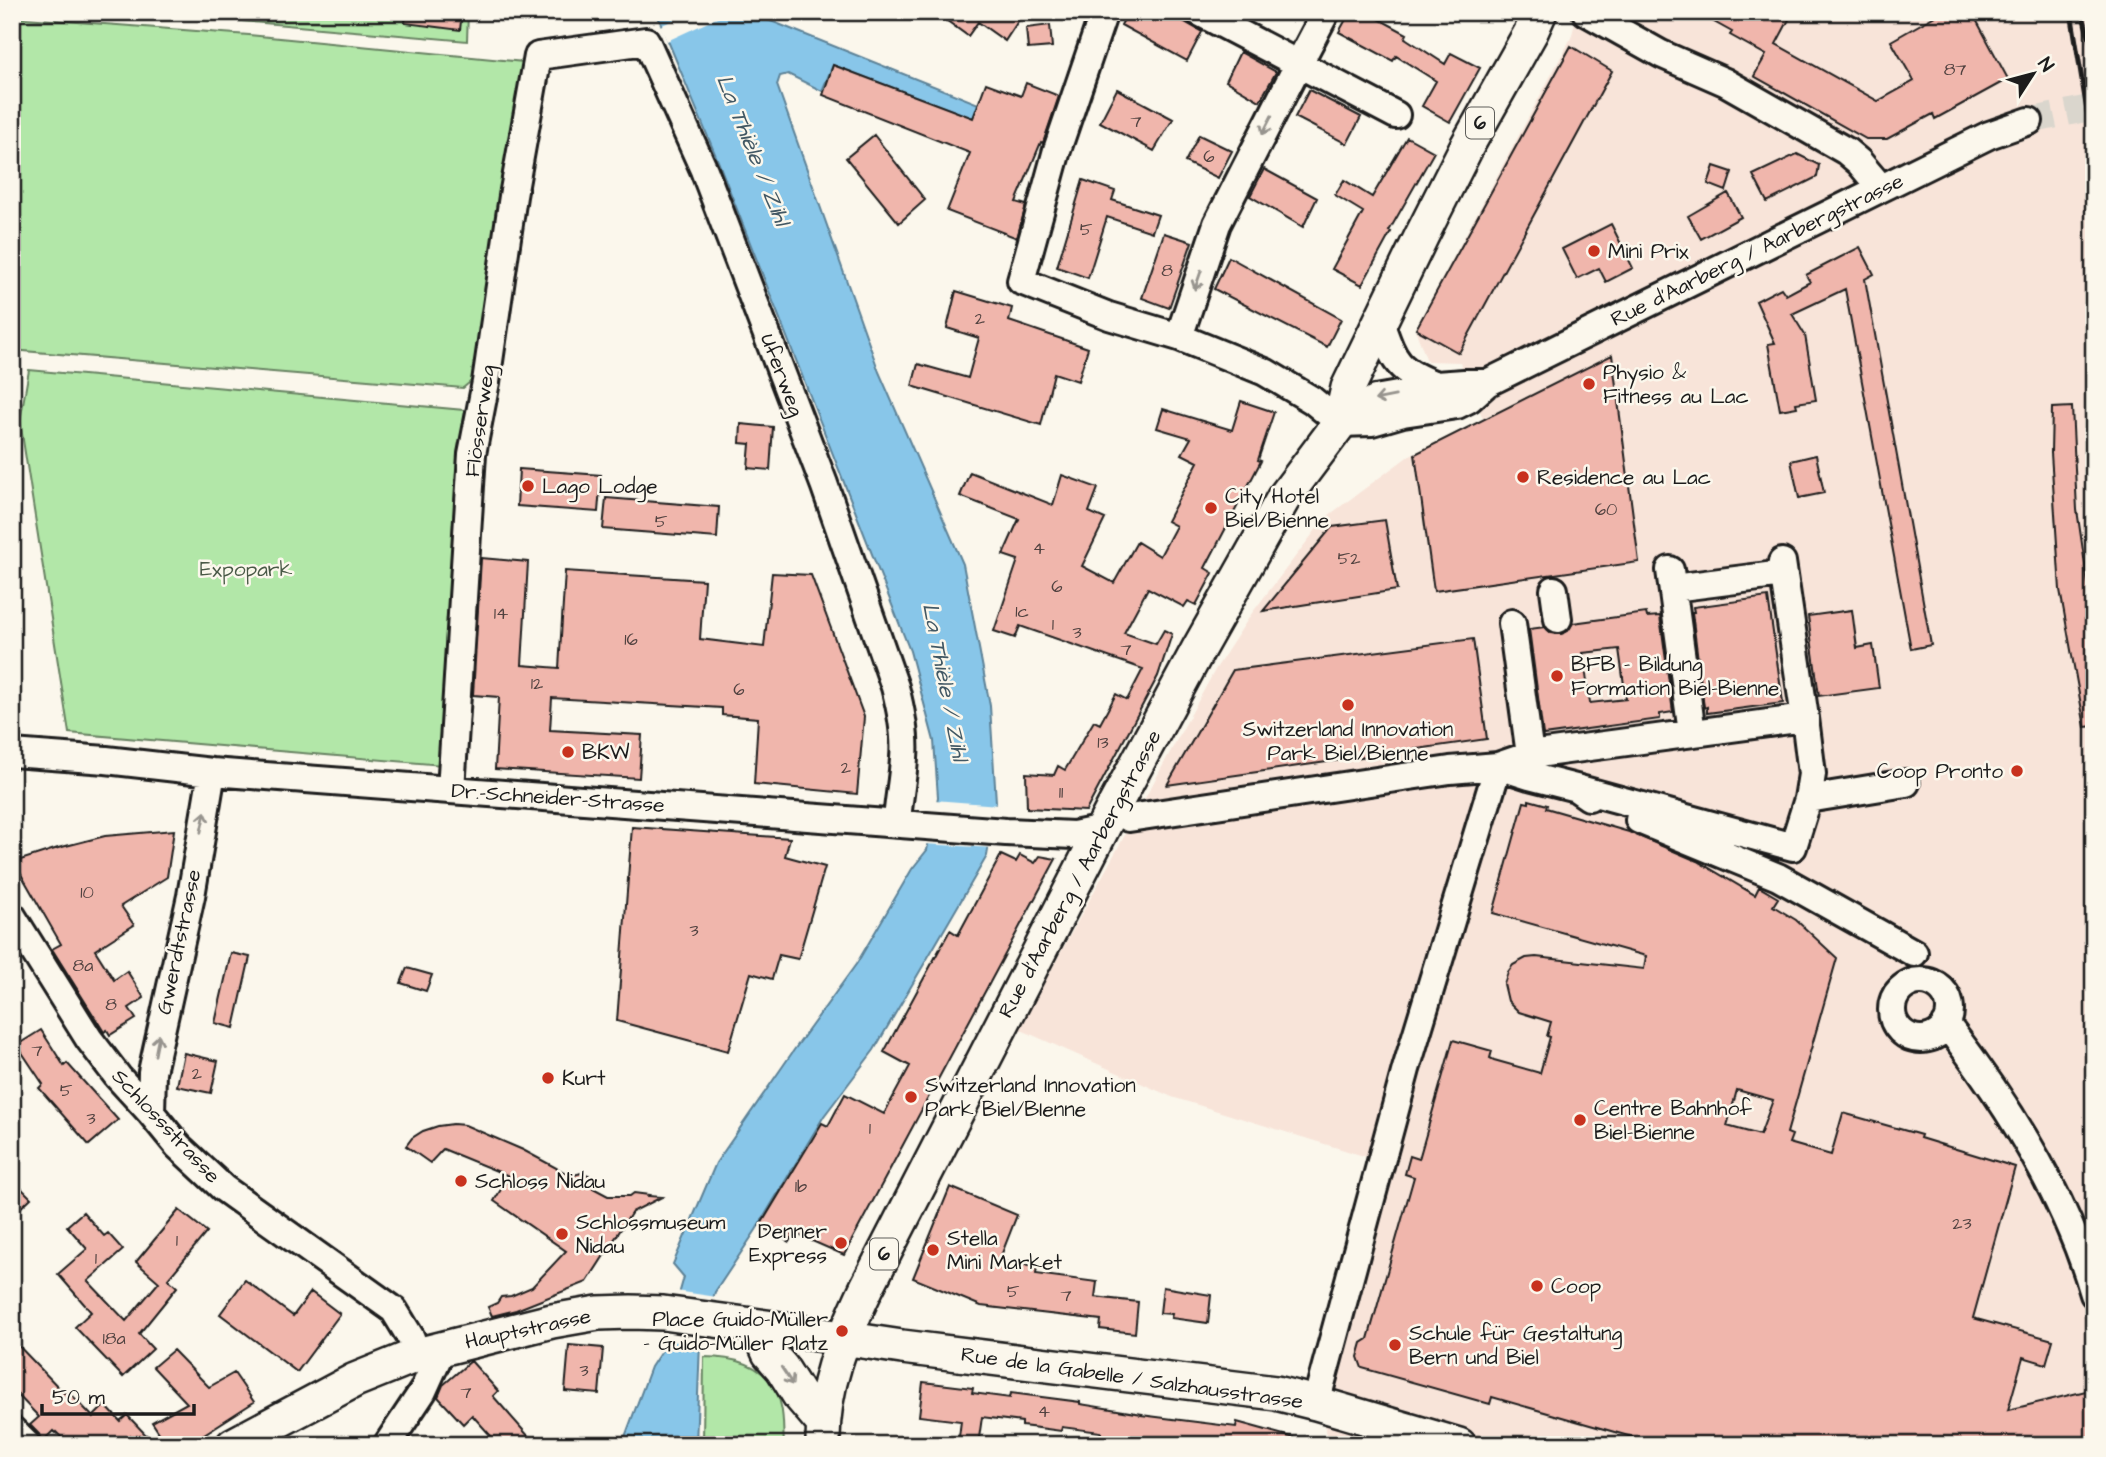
<svg xmlns="http://www.w3.org/2000/svg" width="2106" height="1457" font-family="'Architects Daughter',sans-serif">
	<rect width="100%" height="100%" fill="#fbf7ec"/>
	<filter id="ink" filterUnits="userSpaceOnUse"><feTurbulence type="fractalNoise" baseFrequency=".0143" numOctaves="2"/><feDisplacementMap in="SourceGraphic" scale="14" xChannelSelector="R" yChannelSelector="G"/><feConvolveMatrix kernelMatrix="1 2 1 2 8 2 1 2 1" color-interpolation-filters="sRGB"/></filter>
	<g filter="url(#ink)">
		<path fill="#f8e4d9" d="M1578 12H2094V1445H1324L1327 1434 1316 1403 1380 1161 1172 1097 1019 1029 1215 670 1252 613 1325 518 1410 455 1483 419 1460 362 1427 361 1415 329 1571 38Z"/>
		<path fill="#b2e7a8" stroke="#678262" stroke-width="2" d="M138 12H468L467 41Z
			M12 17 249 35 524 62 475 378 463 388 12 350Z
			M29 370 464 410 469 417 442 765 69 733 20 421Z
			M704 1357C739 1357 773 1367 781 1406 784 1418 783 1432 784 1445H703Z"/>
		<path fill="#88c6e9" stroke="#5d8297" stroke-width="2" d="M656 12H744L776 23 1011 117 1007 131 833 65 822 91 788 74 780 76 777 85 879 372 963 564 990 706 996 802 987 856 874 1050 824 1116 756 1230 715 1292 700 1343 696 1445H622L651 1367 664 1347 684 1277 673 1264 716 1163 794 1050 857 963 912 869 927 850 938 797 934 741 910 651 718 161Z"/>
		<path fill="#fbf7ec" d="M691 12H730L667 41 660 26Z
			M934 800 999 805 993 848 924 844Z
			M676 1291 717 1297 703 1346 662 1339Z"/>
		<path fill="#f0b6ac" stroke="#1c1c1c" stroke-width="2" fill-rule="evenodd" d="M406 12H462L460 30 405 23Z
			M935 12H1024L1005 41 978 22 968 36Z
			M1128 12H1167L1202 32 1187 61 1121 25Z
			M1350 12H1366L1407 34 1405 38 1445 64 1451 53 1480 68 1450 122 1422 106 1436 81 1396 56 1393 61 1339 32Z
			M1696 12H1793L1776 44 1878 101 1914 81 1891 41 1942 12H1972L2008 79 1935 119 1933 114 1887 139H1866L1754 76 1766 55 1730 35 1732 32Z
			M1050 25 1052 47 1028 49 1026 28Z
			M1571 46 1612 71 1459 353 1416 329Z
			M1240 52 1276 72 1260 101 1226 81Z
			M833 65 973 118 986 83 1021 96 1026 83 1059 96 1043 143 1041 142 1016 202 1026 205 1017 238 947 211 970 153 823 95Z
			M1117 89 1173 119 1154 151 1100 122Z
			M1309 90 1361 117 1347 144 1295 117Z
			M874 135 925 200 899 223 846 158Z
			M1199 135 1232 151 1218 178 1185 162Z
			M1407 137 1434 152 1389 231 1391 232 1362 285 1332 269 1363 212 1335 195 1344 180 1372 197Z
			M1797 154 1819 165 1817 177 1767 202 1753 175Z
			M1714 166 1732 172 1726 191 1708 184Z
			M1264 169 1317 198 1303 227 1250 196Z
			M1083 180 1115 191 1112 200 1158 215 1152 232 1107 217 1088 278 1057 267Z
			M1728 193 1741 217 1701 239 1688 216Z
			M1611 224 1633 268 1606 282 1599 268 1577 279 1562 249Z
			M1164 233 1192 242 1169 308 1142 298Z
			M1860 247 1874 274 1865 279 1931 645 1911 649 1845 289 1792 314 1805 335 1816 400 1796 403 1797 407 1780 410 1768 344 1775 343 1756 301 1781 288 1786 295 1810 282 1806 275Z
			M1229 257 1341 319 1327 347 1214 289Z
			M956 291 1012 308 1009 321 1088 348 1078 381 1054 373 1041 425 912 386 918 364 968 378 979 338 947 328Z
			M1612 355 1639 562 1434 591 1415 454Z
			M1241 401 1274 412 1258 460 1261 461 1205 568 1213 573 1196 605 1188 601 1184 607 1148 588 1124 633 1156 644 1164 630 1172 634 1158 676 1086 811 1027 808 1026 773 1054 775 1058 766 1065 770 1094 721 1100 724 1116 694 1127 700 1143 669 1020 626 1015 638 994 631 1018 560 1003 555 1019 519 960 496 970 472 1053 505 1062 475 1098 488 1089 512 1105 519 1082 566 1114 583 1137 542 1160 556 1176 526 1167 521 1198 462 1182 454 1191 438 1157 428 1163 409 1232 430Z
			M2072 407 2077 510 2094 625V726L2085 727 2060 590 2051 453 2052 408Z
			M741 424 773 427 770 470 748 468 750 444 740 443Z
			M1816 455 1824 493 1799 498 1791 461Z
			M519 469 601 475 598 512 517 506Z
			M606 498 719 507 717 538 603 529Z
			M1385 520 1397 590 1263 611 1332 527Z
			M481 558 528 562 522 665 559 668 565 571 704 580 700 639 764 647 772 573 811 575 864 717 857 794 754 784 758 718 722 715V708L552 698 550 730 642 735 639 778 495 769 499 697 473 695Z
			M1768 597 1783 703 1707 713V707L1704 708 1692 612H1694L1693 607Z
			M1852 610 1857 648 1873 645 1879 688 1819 696 1808 616Z
			M1646 613 1647 617 1660 616 1673 712 1660 714V719L1543 735 1529 629 1545 627 1551 633 1561 634 1568 631 1573 623ZM1619 649 1626 699 1590 703 1583 653Z
			M1473 639 1487 739 1167 785 1233 670Z
			M1529 800 1547 805 1546 808 1629 832 1697 861 1755 895 1759 887 1778 898 1773 906 1796 920 1837 958 1787 1133 1792 1135 1789 1143 1831 1155 1843 1113 1921 1135 1920 1138 2015 1167 1973 1318 2053 1340 2046 1364 2023 1357 2008 1410 2094 1389V1445H1660L1492 1397 1490 1404 1362 1368 1358 1357 1362 1343 1368 1339 1414 1177 1405 1174 1410 1156 1419 1159 1453 1040 1492 1051 1490 1058 1494 1060 1540 1073 1550 1037 1547 1036 1551 1022 1519 1012 1508 1001 1504 984 1508 972 1513 965 1526 958 1536 957 1644 969 1646 956 1493 913 1524 802 1529 803ZM1737 1090 1773 1100 1760 1135 1727 1126Z
			M632 827 790 838 785 856 825 867 798 959 779 955 772 979 751 973 728 1051 617 1021Z
			M174 830 167 877 121 906 134 925 95 950 114 980 127 971 144 998 129 1008 136 1019 110 1035 107 1030 104 1032 52 949 61 944 14 862 58 848 105 836Z
			M1001 855 1016 862 1020 855 1035 863 1040 856 1056 859 844 1255 794 1233 789 1242 760 1226 822 1123 828 1126 845 1094 884 1114 910 1066 884 1052 950 930 958 935Z
			M231 953 250 957 234 1028 215 1023Z
			M407 968 432 975 426 991 401 983Z
			M41 1030 64 1066 67 1063 118 1120 89 1145 39 1088 43 1084 17 1045Z
			M184 1053 218 1061 211 1093 177 1086Z
			M453 1124 465 1125 523 1150 571 1176 581 1173 589 1175 593 1188 608 1196H630L634 1193 649 1195 648 1196 662 1197 632 1212 587 1282 516 1310 492 1316 488 1307 497 1303 501 1297 511 1296 532 1287 566 1251 494 1201 509 1176 443 1149 430 1163 406 1146 412 1138 423 1131 438 1126Z
			M12 1179 31 1198 12 1216Z
			M950 1187 1017 1215 999 1261 1037 1266 1036 1274 1097 1282 1095 1297 1138 1302 1135 1333 1100 1329 1101 1320 981 1306 913 1278Z
			M179 1210 207 1232 168 1279 177 1287 139 1334 153 1349 123 1377 75 1327 91 1312 58 1274 87 1249 67 1226 83 1212 104 1236 108 1233 123 1250 88 1281 126 1321 159 1282 136 1262Z
			M245 1280 293 1316 311 1292 340 1314 297 1372 220 1314Z
			M1163 1287 1211 1295 1208 1323 1171 1318 1172 1314 1160 1313Z
			M12 1339 64 1393 67 1390 93 1417 105 1405 120 1421 127 1415 148 1437 140 1445H69L56 1432 55 1433 53 1431 42 1442 39 1434 30 1425 39 1417 12 1389Z
			M569 1345 603 1348 599 1394 565 1391Z
			M173 1350 209 1387 234 1373 254 1402 187 1445H167L152 1422 187 1403 153 1367Z
			M471 1361 498 1391 493 1396 530 1438 522 1445H499L472 1415 463 1424 438 1397 443 1385Z
			M923 1382 973 1388 972 1393 1010 1398 1011 1393 1080 1402V1404L1142 1414 1141 1415 1236 1427 1237 1422 1302 1440 1301 1445H1099L1101 1432 1062 1427 1061 1431 1039 1428 1022 1426V1422L982 1417 978 1445H958L961 1421 919 1416Z"/>
		<g fill="none" stroke-linecap="round" stroke-linejoin="round">
			<path stroke="#dad6cd" stroke-width="26" stroke-dasharray="26 13" stroke-linecap="butt" d="M2029 121 2094 107"/>
			<g stroke="#1c1c1c" stroke-width="32">
				<path id="minor" d="M1104 12 1057 150 1021 281 1109 316 1179 337 1265 372 1312 400 1340 423
					M1199 12 1396 115
					M1586 12 1661 54 1725 82 1818 135 1846 151 1859 162 1881 188
					M1380 322C1394 361 1396 370 1436 385
					M1179 337 1217 224 1298 65 1326 12
					M1340 423 1372 422 1403 413 1457 405 1469 399 1487 383 1989 135 2029 121
					M1340 423 1375 399 1415 392 1436 385 1464 383H1487
					M1782 562 1805 718
					M1670 570 1692 733
					M1673 588 1783 574
					M1554 590 1558 619
					M1512 623 1530 755
					M12 753 106 760 212 772 1006 832 1074 835 1103 829
					M1498 766 1529 776 1576 788 1589 797
					M451 790 472 454 486 382 513 196 538 56 646 41 704 170 824 484 895 687C901 710 906 735 904 758 903 780 898 801 897 823
					M1808 799 1906 783
					M1129 818 1450 770 1498 766 1530 755 1805 718 1812 774 1808 799 1793 847 1576 788
					M1639 820 1778 877 1914 953
					M12 916 89 1039 118 1077 151 1113 178 1146 223 1188 394 1310 411 1338 417 1355
					M1892 1010a29 29 0 1 1 58 0a29 29 0 1 1-58 0Z
					M1946 1024C2008 1104 2066 1197 2094 1294
					M151 1113 152 1072 191 896 212 772
					M1316 1403 1406 1069 1498 766
					M12 1430 27 1445
					M387 1445 423 1391 437 1360 434 1349"/>
			</g>
			<g stroke="#1c1c1c" stroke-width="38">
				<path id="major" d="M757 1326 769 1353 782 1368 799 1395 823 1423
					M233 1445 355 1380 417 1355 552 1321 598 1313 631 1312 663 1313 796 1331 902 1347 1276 1393 1316 1403 1459 1445
					M823 1445C822 1385 842 1340 867 1287L1112 810 1199 648 1283 499 1340 423 1348 388 1422 235 1467 146 1531 32 1540 12"/>
			</g>
			<use href="#minor" stroke="#fbf7ec" stroke-width="26"/>
			<use href="#major" stroke="#fbf7ec" stroke-width="33"/>
			<path stroke="#1c1c1c" stroke-width="5" d="M2071 12 2094 154
				M2082 12 2094 56"/>
		</g>
		<defs><path id="oneway-shaft" d="M-6 0H5M1.5-3L5.5 0L1.5 3" fill="none" stroke-width="1.6" stroke-linecap="round" stroke-linejoin="round" transform="scale(1.75)"/></defs>
		<g stroke="#97948e">
			<use href="#oneway-shaft" transform="translate(1267 125) rotate(117)"/>
			<use href="#oneway-shaft" transform="translate(1198 280) rotate(109)"/>
			<use href="#oneway-shaft" transform="translate(1385 398) rotate(169)"/>
			<use href="#oneway-shaft" transform="translate(203 822) rotate(-78)"/>
			<use href="#oneway-shaft" transform="translate(157 1045) rotate(-79)"/>
			<use href="#oneway-shaft" transform="translate(787 1376) rotate(57)"/>
		</g>
	</g>
	<g fill="#c8321e" stroke="#fbf7ec" stroke-width="2.5">
		<circle cx="1594" cy="251" r="7"/>
		<circle cx="1589" cy="384" r="7"/>
		<circle cx="1523" cy="477" r="7"/>
		<circle cx="528" cy="486" r="7"/>
		<circle cx="1211" cy="508" r="7"/>
		<circle cx="1557" cy="676" r="7"/>
		<circle cx="1348" cy="705" r="7"/>
		<circle cx="568" cy="752" r="7"/>
		<circle cx="2017" cy="771" r="7"/>
		<circle cx="548" cy="1078" r="7"/>
		<circle cx="911" cy="1097" r="7"/>
		<circle cx="1580" cy="1120" r="7"/>
		<circle cx="461" cy="1181" r="7"/>
		<circle cx="562" cy="1234" r="7"/>
		<circle cx="841" cy="1243" r="7"/>
		<circle cx="933" cy="1250" r="7"/>
		<circle cx="1537" cy="1286" r="7"/>
		<circle cx="842" cy="1331" r="7"/>
		<circle cx="1395" cy="1345" r="7"/>
	</g>
	<g text-anchor="middle" dominant-baseline="central" stroke-width="5" stroke-linejoin="round" paint-order="stroke">
		<g font-size="18" fill="#514240">
			<text x="1955" y="69">87</text>
			<text x="1136" y="121">7</text>
			<text x="1209" y="156">6</text>
			<text x="1086" y="229">5</text>
			<text x="1167" y="270">8</text>
			<text x="980" y="318">2</text>
			<text x="1606" y="509">60</text>
			<text x="661" y="521">5</text>
			<text x="1039" y="548">4</text>
			<text x="1349" y="558">52</text>
			<text x="1057" y="586">6</text>
			<text x="1022" y="611">1c</text>
			<text x="501" y="613">14</text>
			<text x="1053" y="624">1</text>
			<text x="1077" y="632">3</text>
			<text x="631" y="639">16</text>
			<text x="1126" y="649">7</text>
			<text x="537" y="683">12</text>
			<text x="739" y="689">6</text>
			<text x="1103" y="742">13</text>
			<text x="846" y="767">2</text>
			<text x="1061" y="792">11</text>
			<text x="87" y="892">10</text>
			<text x="694" y="930">3</text>
			<text x="83" y="965">8a</text>
			<text x="111" y="1004">8</text>
			<text x="37" y="1050">7</text>
			<text x="197" y="1073">2</text>
			<text x="66" y="1090">5</text>
			<text x="91" y="1118">3</text>
			<text x="870" y="1128">1</text>
			<text x="801" y="1186">1b</text>
			<text x="1962" y="1223">23</text>
			<text x="177" y="1240">1</text>
			<text x="96" y="1258">1</text>
			<text x="1013" y="1291">5</text>
			<text x="1066" y="1295">7</text>
			<text x="114" y="1338">18a</text>
			<text x="584" y="1370">3</text>
			<text x="466" y="1392">7</text>
			<text x="1044" y="1411">4</text>
		</g>
		<g fill="#fbf7ec" stroke="#5f5e5a" stroke-width="2">
			<rect x="1466" y="107.5" width="28" height="31" rx="5"/>
			<rect x="870" y="1238.5" width="28" height="31" rx="5"/>
		</g>
		<g font-size="19" font-weight="bold" fill="#1c1c1c">
			<text x="1480" y="123">6</text>
			<text x="884" y="1254">6</text>
		</g>
		<g font-size="21" fill="#1c1c1c" stroke="#fbf7ec">
			<text transform="translate(1757 250) rotate(-26)">Rue d'Aarberg / Aarbergstrasse</text>
			<text transform="translate(782 375) rotate(69)">Uferweg</text>
			<text transform="translate(480 421) rotate(-82)">Flösserweg</text>
			<text transform="translate(558 798) rotate(4)">Dr.-Schneider-Strasse</text>
			<text transform="translate(1080 874) rotate(-62)">Rue d'Aarberg / Aarbergstrasse</text>
			<text transform="translate(179 942) rotate(-78)">Gwerdtstrasse</text>
			<text transform="translate(166 1126) rotate(47)">Schlossstrasse</text>
			<text transform="translate(528 1329) rotate(-12)">Hauptstrasse</text>
			<text transform="translate(1132 1378) rotate(8)">Rue de la Gabelle / Salzhausstrasse</text>
		</g>
		<g font-size="21" fill="#1c1c1c" stroke="#fbf7ec" text-anchor="start">
			<text x="1608" y="251">Mini Prix</text>
			<text x="1603" y="372">Physio &amp;<tspan x="1603" dy="24">Fitness au Lac</tspan></text>
			<text x="1537" y="477">Residence au Lac</text>
			<text x="542" y="486">Lago Lodge</text>
			<text x="1225" y="496">City Hotel<tspan x="1225" dy="24">Biel/Bienne</tspan></text>
			<text x="1571" y="664">BFB - Bildung<tspan x="1571" dy="24">Formation Biel-Bienne</tspan></text>
			<text x="1348" y="729" text-anchor="middle">Switzerland Innovation<tspan x="1348" dy="24">Park Biel/Bienne</tspan></text>
			<text x="582" y="752">BKW</text>
			<text x="2003" y="771" text-anchor="end">Coop Pronto</text>
			<text x="562" y="1078">Kurt</text>
			<text x="925" y="1085">Switzerland Innovation<tspan x="925" dy="24">Park Biel/BIenne</tspan></text>
			<text x="1594" y="1108">Centre Bahnhof<tspan x="1594" dy="24">Biel-Bienne</tspan></text>
			<text x="475" y="1181">Schloss Nidau</text>
			<text x="576" y="1222">Schlossmuseum<tspan x="576" dy="24">Nidau</tspan></text>
			<text x="827" y="1231" text-anchor="end">Denner<tspan x="827" dy="24">Express</tspan></text>
			<text x="947" y="1238">Stella<tspan x="947" dy="24">Mini Market</tspan></text>
			<text x="1551" y="1286">Coop</text>
			<text x="828" y="1319" text-anchor="end">Place Guido-Müller<tspan x="828" dy="24">- Guido-Müller Platz</tspan></text>
			<text x="1409" y="1333">Schule für Gestaltung<tspan x="1409" dy="24">Bern und Biel</tspan></text>
		</g>
		<g font-size="21" fill="#495946" stroke="#fbf7ec">
			<text x="246" y="569">Expopark</text>
		</g>
		<g font-size="23" font-style="italic" fill="#425864" stroke="#fbf7ec">
			<text transform="translate(753 150) rotate(68)">La Thièle / Zihl</text>
			<text transform="translate(945 682) rotate(79)">La Thièle / Zihl</text>
		</g>
	</g>
	<rect width="2106" height="1457" fill="none" stroke="#fbf7ec" stroke-width="42"/>
	<rect x="21" y="21" width="2064" height="1415" fill="none" stroke="#1c1c1c" stroke-width="2.5" filter="url(#ink)"/>
	<g transform="translate(2033 74) rotate(54)" stroke="#fbf7ec" stroke-width="5" paint-order="stroke">
	<path d="M0-5L12 26L0 18L-12 26Z" fill="#1c1c1c"/>
	<text y="-10" font-size="19" font-weight="bold" text-anchor="middle" fill="#1c1c1c">N</text>
	</g>
	<path d="M42 1404v10h152v-10" fill="none" stroke="#1c1c1c" stroke-width="3.5"/>
	<text x="52" y="1404" font-size="21" fill="#1c1c1c" stroke="#fbf7ec" stroke-width="5" paint-order="stroke">50 m</text>
</svg>
